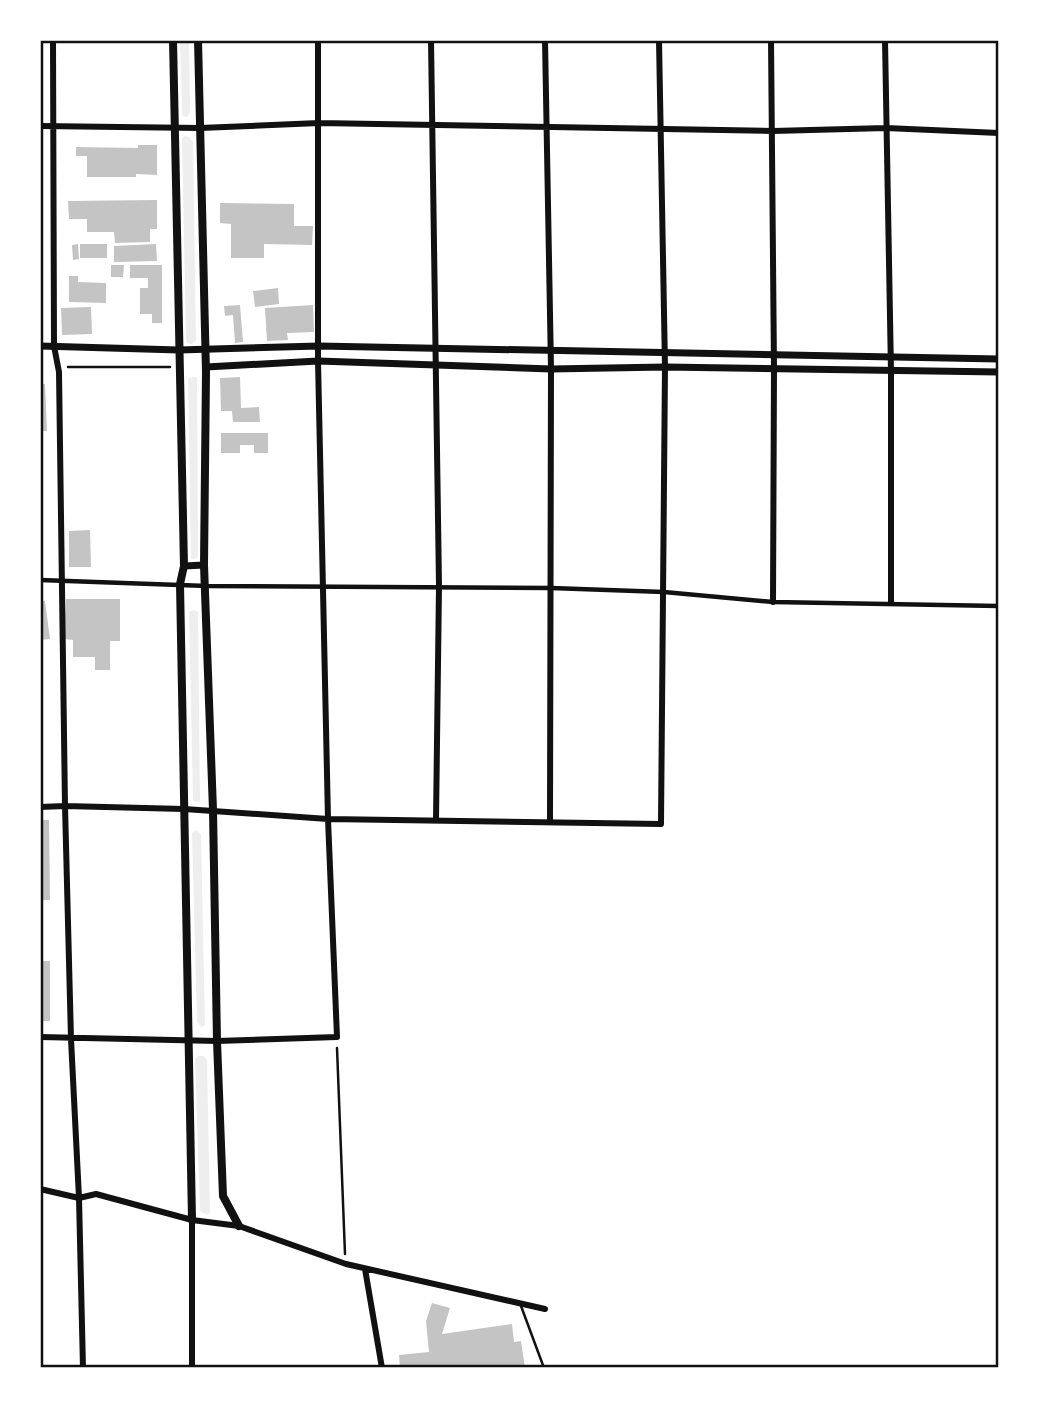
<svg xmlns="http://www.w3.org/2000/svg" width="1039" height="1408" font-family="Raleway,sans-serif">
	<rect width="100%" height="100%" fill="#fff"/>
	<path fill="#eee" d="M180 40H189L190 113 187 117 183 116 182 109Z
		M184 136 189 137 193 142 196 340 192 344 187 343 186 338 182 139Z
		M197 377 198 557 194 559 191 558 188 378Z
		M194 610 198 612 200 802 193 801V799L189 612Z
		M196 830 201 834 205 1025 201 1027 197 1022 192 833Z
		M198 1056H204L207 1061 210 1213 207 1215 200 1211 195 1059Z"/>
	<path fill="#c4c4c4" d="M138 145H157V175L136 174V177H87V156H76V147L138 148Z
		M157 200V229H150V242L115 243 114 232H87V219H69L68 201Z
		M220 203 294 204V226H313L312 245 264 244V258H231V224L220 223Z
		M78 244 79 259 73 260 72 245Z
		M80 244H107V258H80Z
		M156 244 157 261 114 262V246Z
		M111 265H124L123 277H111Z
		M130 265H162V323H152V314H140V288H148V278H130Z
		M69 276H78V282L106 283V303L69 302Z
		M278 288 279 304 255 307 253 291Z
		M240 305 243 342 235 343 233 315 225 316 224 306Z
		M313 305 314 332 287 333 288 340 267 341 265 308Z
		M91 307 92 334 62 335 61 308Z
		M240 377 241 408 259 407 260 422H233L232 411H221L220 378Z
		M40 384H45L47 431H40Z
		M221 433H268V453H254V445H240V453H221Z
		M90 530 91 567H69V531Z
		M66 599H120V641H110V670H95V657H73V640L64 639Z
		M40 601H45L50 639 40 640Z
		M40 820H49L50 900H40Z
		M40 961H50V1021H40Z
		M432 1303 450 1308 442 1334 512 1324 514 1342 521 1341 525 1368H400L399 1355 429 1352 426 1321Z"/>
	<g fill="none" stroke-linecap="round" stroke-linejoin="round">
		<path stroke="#111" stroke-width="2.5" d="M68 367H170
			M337 1048 345 1254"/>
		<path stroke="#111" stroke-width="2.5" d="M521 1306 544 1368"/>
		<path stroke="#111" stroke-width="4.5" d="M40 580 207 586 551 588 664 592 773 602 999 606"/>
		<path stroke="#111" stroke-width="6" d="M53 40 54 346 59 372 65 806 71 1039 79 1198 83 1368
			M431 40 439 586 436 820
			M545 40 551 369 550 822
			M771 40 774 369 773 602
			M885 40 891 372V603
			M40 126 200 128 319 123 773 131 886 128 999 133
			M40 807 65 806 184 809 328 819 661 824 665 367 659 40
			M40 1037 217 1041 337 1037 328 819 318 361V40
			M40 1189 79 1198 96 1194 192 1220 239 1226 346 1264 545 1309
			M365 1269 382 1368
			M192 1368V1220"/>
		<path stroke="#111" stroke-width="7" d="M40 346 179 350 319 346 999 359
			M206 367 318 361 551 369 665 367 999 372
			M184 566 204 565"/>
		<path stroke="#111" stroke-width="8" d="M173 40 184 566 180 584 192 1220
			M198 40 206 372 204 565 213 810 217 1041 223 1196 239 1226"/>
	</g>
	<rect width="1039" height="1408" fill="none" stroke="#ffffff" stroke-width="84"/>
	<rect x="42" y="42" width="955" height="1324" fill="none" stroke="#111" stroke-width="2.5"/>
</svg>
